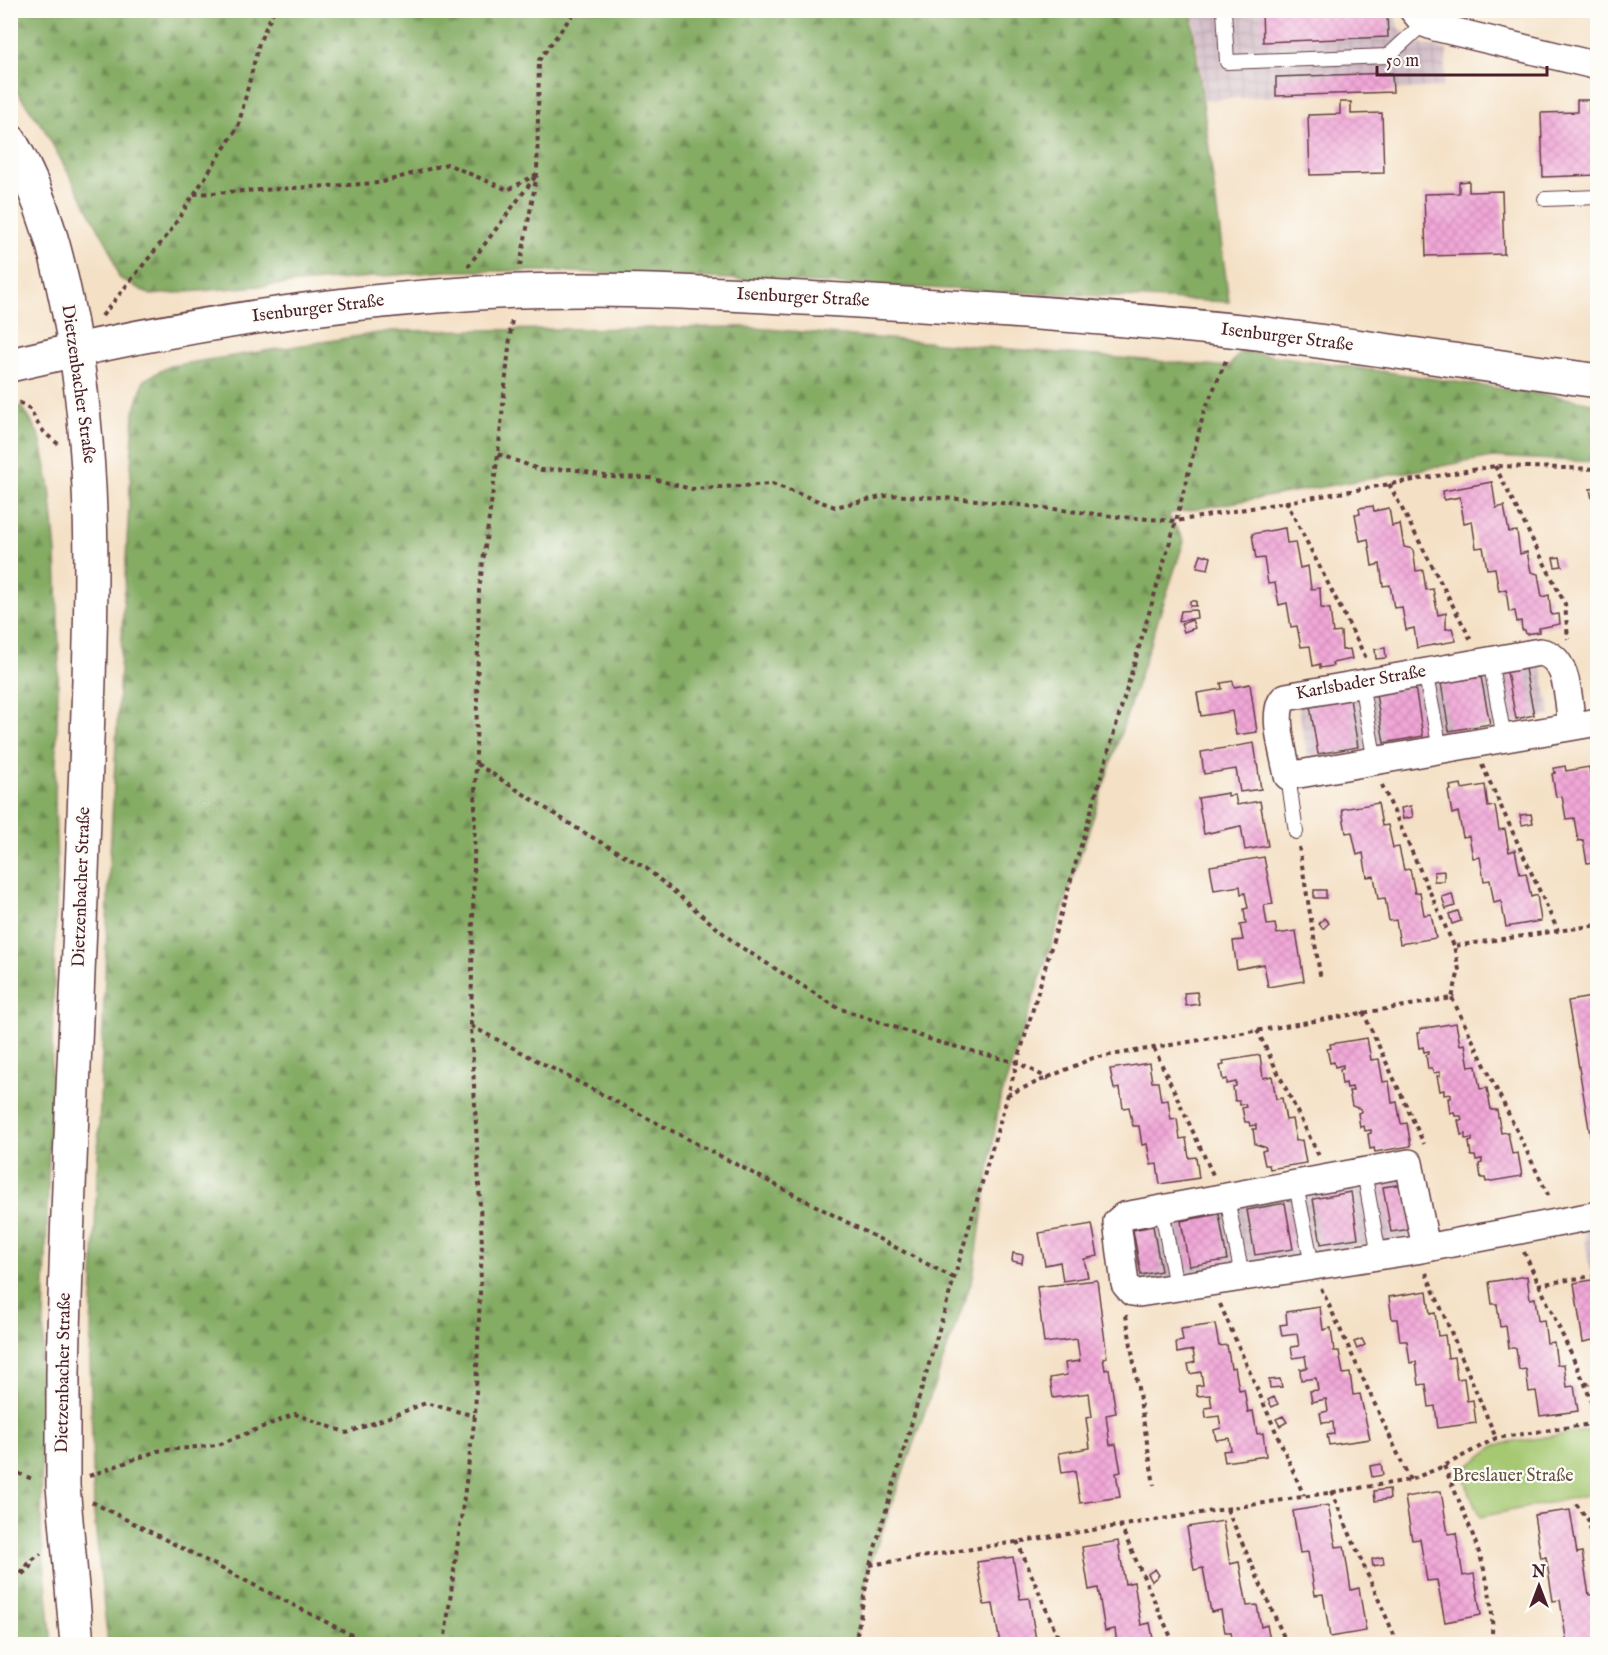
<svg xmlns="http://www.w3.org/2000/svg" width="1608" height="1655" font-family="'IM FELL English',serif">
	<defs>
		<pattern id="industrial-grid" width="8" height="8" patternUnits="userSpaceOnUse" patternTransform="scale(1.5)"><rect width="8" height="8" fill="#d2bdc7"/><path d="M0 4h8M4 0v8" fill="none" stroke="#b6a2ab"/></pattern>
		<pattern id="forest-firs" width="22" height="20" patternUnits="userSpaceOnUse" patternTransform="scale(1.5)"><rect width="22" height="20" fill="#84ac63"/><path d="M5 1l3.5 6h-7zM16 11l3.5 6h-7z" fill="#6e8b52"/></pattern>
		<pattern id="building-cross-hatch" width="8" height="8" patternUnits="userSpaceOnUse" patternTransform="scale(1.5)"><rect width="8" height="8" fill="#f1a7d7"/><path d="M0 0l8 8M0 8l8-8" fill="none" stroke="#d08fb9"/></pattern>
	</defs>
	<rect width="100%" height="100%" fill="#fdfcf7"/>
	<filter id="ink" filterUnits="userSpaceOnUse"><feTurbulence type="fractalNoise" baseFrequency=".0167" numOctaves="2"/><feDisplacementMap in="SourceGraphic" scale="12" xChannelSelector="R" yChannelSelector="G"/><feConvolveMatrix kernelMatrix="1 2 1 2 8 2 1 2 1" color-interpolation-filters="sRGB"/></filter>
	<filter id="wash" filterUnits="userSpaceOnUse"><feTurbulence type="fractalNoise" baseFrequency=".008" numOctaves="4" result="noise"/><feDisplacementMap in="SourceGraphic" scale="24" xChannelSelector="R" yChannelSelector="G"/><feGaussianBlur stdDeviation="1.35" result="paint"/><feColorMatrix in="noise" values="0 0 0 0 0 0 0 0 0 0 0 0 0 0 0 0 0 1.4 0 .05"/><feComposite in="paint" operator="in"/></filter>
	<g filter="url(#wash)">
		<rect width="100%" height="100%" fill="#f4e0c5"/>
		<path fill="url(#industrial-grid)" d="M1193 11H1393L1399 28 1419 43 1447 50 1443 87 1204 100Z
			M1540 661 1551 715 1308 760 1298 705Z
			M1405 1177 1415 1236 1133 1284 1123 1225Z
			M1597 1225V1270L1590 1271 1583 1228Z"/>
		<path fill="#a5c871" stroke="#78744e" stroke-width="1.5" d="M1597 1429V1493L1480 1517 1461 1472 1496 1445Z"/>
		<path fill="url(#forest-firs)" stroke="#676647" stroke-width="1.5" d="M10 11H1191L1229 302 555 271H446L151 295 119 278 110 249 44 129 11 83Z
			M743 327 1229 367 1241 351 1561 397 1597 404V462L1493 457 1168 514 1184 541 999 1103 973 1277 870 1565 855 1644H108L94 1514 90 1358 109 873 134 413 144 380 170 366 391 331Z
			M22 406 40 437 50 488 56 553 59 651 55 800 57 872 43 1355 41 1531 52 1644H10V408Z"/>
		<g id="blocks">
			<path fill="url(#building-cross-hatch)" d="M1262 10H1387L1388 37 1263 42Z
				M1392 73 1393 92 1276 96V77Z
				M1577 100H1589V112L1598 111V175L1543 177 1541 113 1577 112Z
				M1340 102H1351V114L1382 113 1384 173 1310 175 1308 115 1340 114Z
				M1469 181V192L1502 191 1504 254 1426 256 1424 194 1459 193V182Z
				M1492 482 1496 508 1504 506 1509 532 1517 531 1520 554 1527 552 1531 572 1538 574 1542 597 1549 595 1551 615 1559 614 1560 624 1539 628V632L1526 634 1525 630H1522L1521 621 1517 622 1515 611 1509 612 1506 589 1499 591 1495 568 1487 569 1483 547 1476 548 1472 521 1464 523 1460 497 1444 500 1443 491Z
				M1598 488V498L1592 499 1590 489Z
				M1373 506 1374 511 1389 508 1392 526 1400 524 1404 547 1413 549 1416 571 1423 570 1426 590 1433 589 1438 615 1446 613V629L1452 628 1456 641 1417 648 1414 628 1406 630 1402 607 1394 608 1390 585 1383 586 1380 564 1372 566 1368 539 1360 541 1355 514H1360L1359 508Z
				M1285 528 1287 543 1295 542 1300 568 1308 566 1311 589 1320 588 1321 608 1330 609 1333 633 1341 632 1342 650 1350 649 1352 659 1332 663 1333 666 1320 668V664L1313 666 1310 646 1301 647 1297 626 1291 627 1287 603 1279 605 1275 583 1268 584 1264 558 1256 559 1252 534Z
				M1201 554 1211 557 1208 569 1197 567Z
				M1560 557 1562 566 1555 567 1553 558Z
				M1190 601H1196V606H1190Z
				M1196 610 1197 618 1179 621 1181 611Z
				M1192 620 1195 628 1184 632 1181 624Z
				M1385 648 1386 658 1376 659 1375 649Z
				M1525 669 1534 715 1516 719 1507 672Z
				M1481 677 1490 724 1449 731 1441 683Z
				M1233 681 1234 687 1250 684 1257 732 1236 735 1232 711 1201 716 1197 693 1222 689 1221 683Z
				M1415 687 1423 736 1384 743 1376 694Z
				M1350 699 1358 747 1318 754 1310 706Z
				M1254 743 1261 789 1240 792 1236 769 1204 774 1201 752Z
				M1565 766 1566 771 1589 767 1593 790H1598V877L1594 862 1587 863 1583 840 1578 841 1574 818 1566 819 1562 796 1556 797 1552 774 1555 773 1554 768Z
				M1461 784 1462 789 1485 785 1488 807 1495 806 1499 830 1505 829 1509 852 1515 850 1520 874 1526 873 1531 897 1537 895 1541 921 1506 927 1501 901 1494 903 1490 880 1484 881 1480 857 1473 858 1469 836 1463 837 1458 812 1452 814 1448 791 1451 790 1450 786Z
				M1228 793V796L1235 795 1237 805 1260 801 1268 846 1245 850 1241 826 1204 834 1198 798Z
				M1378 803 1382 826 1388 825 1393 848 1399 847 1404 870 1410 869 1415 893 1420 892 1424 915 1431 914 1436 938 1400 944 1396 920 1389 921 1385 898 1378 899 1374 876 1367 877 1363 853 1357 855 1352 832 1346 833 1342 809Z
				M1411 806 1413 817 1403 819 1401 808Z
				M1531 814 1533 823 1522 825 1520 815Z
				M1264 857 1273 904 1264 905 1267 925 1275 924 1277 934 1296 931 1304 981 1268 987 1264 964 1237 969 1233 941 1243 940 1240 925 1246 924 1244 909 1248 908 1245 893 1241 894 1240 886 1214 890 1210 866Z
				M1444 871V881H1434V872Z
				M1314 890H1326V898H1314Z
				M1452 894 1455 906 1446 909 1442 897Z
				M1458 911 1461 921 1452 924 1449 914Z
				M1324 918 1329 923 1323 929 1319 924Z
				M1197 992 1199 1004 1186 1006 1184 993Z
				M1598 996V1171H1596L1568 1001Z
				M1456 1023 1460 1045 1465 1044 1469 1067 1476 1066 1480 1089 1487 1088 1491 1110H1497L1501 1133 1508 1132 1512 1154 1518 1153 1522 1176 1486 1182 1485 1178H1481L1479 1164 1482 1163V1159L1476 1160 1475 1156H1471L1469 1142 1472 1141V1138L1465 1139V1134L1461 1135 1458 1120H1462L1461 1116H1455L1454 1112 1450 1113 1448 1098H1451V1094L1444 1095V1090L1440 1091 1437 1076H1440V1072L1433 1073 1432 1069H1428L1426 1055 1429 1054V1051L1424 1052 1423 1047 1419 1048 1417 1033H1420V1029Z
				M1367 1038 1371 1060 1379 1059 1383 1082 1389 1081 1392 1103 1397 1102 1401 1124 1407 1123 1411 1146 1375 1152 1374 1148 1370 1149 1368 1134 1371 1133V1130L1365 1131 1364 1126 1360 1127 1358 1113 1361 1112V1109L1352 1106 1349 1091H1353L1352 1087 1347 1088 1346 1083 1342 1084 1340 1069H1343V1065L1335 1067 1334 1062 1330 1063 1327 1049 1331 1048 1330 1044Z
				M1260 1055 1263 1078 1272 1076 1276 1099 1282 1098 1286 1120 1292 1119 1296 1141 1302 1140 1306 1163 1270 1169 1269 1165H1265L1262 1151 1266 1150 1265 1147 1255 1144 1253 1129H1256V1125L1250 1126 1249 1122H1245L1242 1108 1246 1107 1245 1104 1240 1105 1239 1101H1235L1233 1087 1236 1086V1082L1227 1084V1079L1223 1080 1220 1066 1224 1065 1223 1061Z
				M1149 1063 1152 1082H1158L1161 1101 1168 1100 1171 1120 1177 1119 1180 1139 1186 1138 1189 1158 1196 1157 1199 1178 1160 1184 1157 1164 1151 1165 1147 1144 1142 1145 1139 1126H1133L1129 1107 1123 1108 1120 1088 1114 1089 1110 1069Z
				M1403 1184 1411 1229 1391 1232 1383 1187Z
				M1351 1192 1358 1238 1321 1244 1313 1199Z
				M1285 1203 1293 1249 1255 1255 1247 1210Z
				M1219 1214 1227 1260 1189 1266 1181 1221Z
				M1092 1224 1098 1256 1084 1259 1088 1277 1063 1281 1060 1262 1045 1265 1039 1233Z
				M1153 1226 1161 1271 1141 1275 1133 1230Z
				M1013 1253 1023 1255 1022 1263 1012 1261Z
				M1527 1276 1530 1299 1535 1298 1538 1321 1544 1320 1547 1343 1554 1342 1557 1365 1564 1364 1567 1387 1574 1386 1578 1411 1540 1416 1536 1391 1529 1392 1526 1369 1519 1370 1516 1348H1509L1506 1326 1500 1327 1497 1304H1492L1489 1282Z
				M1598 1279V1339L1583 1342 1574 1283Z
				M1097 1280 1107 1357 1103 1358 1105 1370 1109 1369 1116 1413 1106 1415 1110 1445 1116 1444 1121 1472 1116 1473 1120 1497 1080 1503 1075 1471 1062 1473 1059 1453 1090 1448 1086 1418 1092 1417 1089 1393 1053 1398 1050 1378 1067 1375 1065 1363 1080 1361 1077 1339 1044 1343 1037 1287Z
				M1427 1291 1430 1314 1435 1313 1438 1336 1445 1335 1448 1358 1454 1357 1457 1379 1464 1378 1467 1401 1473 1400 1476 1423 1438 1428 1435 1406 1429 1407 1426 1384 1419 1385 1416 1362 1410 1363 1407 1341H1400L1397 1319H1392L1389 1297Z
				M1320 1307 1323 1330 1331 1328 1334 1351H1339L1343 1374 1350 1373 1353 1395 1360 1394 1370 1439 1329 1445 1327 1435 1334 1434 1333 1422 1322 1423 1320 1413 1328 1411 1326 1399 1312 1402 1310 1391 1318 1390 1316 1378 1301 1380 1300 1369 1307 1368 1305 1356 1293 1358 1291 1347 1299 1346 1297 1334 1282 1336 1280 1325 1287 1324 1286 1312Z
				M1215 1324 1219 1346 1227 1345 1231 1368 1235 1367 1239 1390 1244 1389 1248 1412 1253 1411 1257 1434 1263 1433 1266 1456 1225 1462 1223 1451 1231 1450 1229 1438 1216 1440 1214 1430 1221 1428 1219 1416 1206 1418 1205 1408 1212 1407 1210 1395 1197 1396 1196 1386 1203 1385 1201 1372 1190 1374 1188 1364 1195 1362 1193 1350 1177 1353 1176 1342 1183 1341 1181 1329Z
				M1362 1339 1365 1345 1357 1349 1354 1342Z
				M1280 1379 1282 1387 1270 1388 1269 1380Z
				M1274 1397 1278 1404 1272 1407 1268 1400Z
				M1283 1416 1287 1422 1280 1426 1276 1419Z
				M1381 1464 1383 1475 1372 1477 1370 1466Z
				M1389 1489 1390 1499 1375 1501 1374 1491Z
				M1441 1491 1448 1534 1456 1533 1463 1576 1474 1574 1481 1615 1445 1622 1437 1580 1427 1581 1420 1539 1412 1540 1405 1497Z
				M1328 1505 1336 1547 1344 1546 1351 1590 1359 1588 1366 1631 1330 1637 1323 1594 1315 1595 1308 1552 1300 1553 1293 1511Z
				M1570 1510 1577 1553 1582 1552 1589 1595 1596 1594 1598 1644H1567L1560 1600 1553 1601 1546 1557 1541 1558 1534 1515Z
				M1223 1521 1230 1564 1239 1562 1247 1606 1257 1605 1261 1627 1267 1625 1271 1644H1233L1231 1632H1225L1221 1610 1211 1612 1203 1568 1194 1570 1187 1527Z
				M1118 1541 1125 1584 1134 1582 1141 1625 1150 1623 1154 1644H1117L1115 1629 1105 1631 1098 1588 1089 1590 1082 1547Z
				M1013 1557 1020 1599 1029 1598 1036 1640 1048 1639 1049 1644H1000L993 1604 984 1605 977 1562Z
				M1383 1557 1384 1564 1373 1566 1372 1559Z
				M1155 1569 1159 1575 1152 1581 1148 1574Z"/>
		</g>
	</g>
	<g filter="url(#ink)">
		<use href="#blocks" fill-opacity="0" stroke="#643c42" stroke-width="1.5"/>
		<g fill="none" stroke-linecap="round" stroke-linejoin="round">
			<g stroke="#643c42" stroke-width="16">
				<path id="lane" d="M1224 10 1227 62 1388 56 1424 23
					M1545 199 1598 197
					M1490 660 1504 738
					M1425 671 1440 749
					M1361 683 1375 762
					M1288 776 1296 832
					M1364 1172 1379 1255
					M1296 1185 1312 1265
					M1227 1198 1242 1276
					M1162 1210 1176 1287"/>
			</g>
			<g stroke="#643c42" stroke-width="30">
				<path id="street" d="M1413 10 1424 23 1435 27 1598 66
					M1572 726C1568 703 1570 656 1540 652L1286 697C1269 707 1285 758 1288 776L1598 722
					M1426 1248 1409 1163 1124 1216 1117 1222 1125 1284 1132 1292 1139 1293 1416 1250 1598 1215"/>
			</g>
			<g stroke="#643c42" stroke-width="36">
				<path id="secondary" d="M10 141C44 198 59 261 71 324 101 488 90 652 84 817 78 1002 67 1188 63 1373V1486L77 1644
					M10 365C164 328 321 303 478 293 593 286 709 293 823 299 962 307 1101 316 1240 331 1359 345 1478 364 1598 381"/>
			</g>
			<path stroke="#643c42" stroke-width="4" stroke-dasharray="4.5 4.5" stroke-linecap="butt" d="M194 194 379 183 447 164 508 190 537 174
				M10 227C17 252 21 285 10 309
				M520 266 537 174 539 60 576 10
				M470 267 469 265 535 177
				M102 316 169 233 238 127 259 43 274 10
				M10 400C36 405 30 416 44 432 49 437 55 441 59 445
				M498 454 541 470 573 469 609 477 650 478 691 489 772 484 835 507 890 495 977 500 1121 517 1176 521 1495 466 1598 469
				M1495 466 1565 604 1568 639
				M1389 484 1471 640
				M1286 501 1367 660
				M1594 748 1598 765
				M477 764 578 829 646 868 736 944 838 1008 938 1042 1018 1063 1049 1079
				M1482 765 1558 931
				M1382 785 1454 946
				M1299 847 1321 980
				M1452 998 1550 1199
				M1363 1012 1424 1144
				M471 1026 954 1278
				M1257 1030 1319 1156
				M1154 1048 1214 1177
				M1007 1095 1093 1058 1452 998 1459 970 1454 946 1598 925
				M1524 1252 1585 1384 1598 1422
				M1426 1273 1496 1438
				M1538 1285 1598 1275
				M1321 1288 1410 1480
				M1220 1304 1304 1496
				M1126 1315 1154 1485
				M1585 1384 1598 1381
				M1444 1466C1467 1520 1499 1585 1491 1644
				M10 1470 35 1480
				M89 1476 157 1451 218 1445 295 1414 347 1433 426 1403 475 1416
				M1331 1491 1398 1644
				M92 1502 369 1644
				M1576 1504 1589 1521 1598 1573
				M1227 1509 1287 1644
				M1120 1525 1174 1644
				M1017 1541 1061 1644
				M870 1565 1410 1480 1444 1466 1496 1438 1598 1423
				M22 1574 29 1569 32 1562
				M10 1588C17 1575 28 1561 41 1554
				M444 1644 475 1416 482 1245 471 1026 479 590 498 454 512 318
				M855 1644 870 1565 1176 521 1204 412 1227 358"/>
			<use href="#lane" stroke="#fff" stroke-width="14"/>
			<use href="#street" stroke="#fff" stroke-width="27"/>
			<use href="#secondary" stroke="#fff" stroke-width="33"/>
		</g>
	</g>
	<g text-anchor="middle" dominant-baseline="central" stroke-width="4.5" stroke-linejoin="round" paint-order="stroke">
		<g font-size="18" fill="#4a1f2b" stroke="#fdfcf7">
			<text transform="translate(803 298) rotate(3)">Isenburger Straße</text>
			<text transform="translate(318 309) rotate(-7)">Isenburger Straße</text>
			<text transform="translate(1287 338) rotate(7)">Isenburger Straße</text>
			<text transform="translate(78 384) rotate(82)">Dietzenbacher Straße</text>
			<text transform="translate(1361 683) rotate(-10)">Karlsbader Straße</text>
			<text transform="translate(82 887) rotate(-88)">Dietzenbacher Straße</text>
			<text transform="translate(64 1373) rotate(-89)">Dietzenbacher Straße</text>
		</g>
		<g font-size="18" fill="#655240" stroke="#fdfcf7">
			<text x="1513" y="1476">Breslauer Straße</text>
		</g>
	</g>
	<rect width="1608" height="1655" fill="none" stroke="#fdfcf7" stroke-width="36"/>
	<g transform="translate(1539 1586)" stroke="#fdfcf7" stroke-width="4.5" paint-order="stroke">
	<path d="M0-4.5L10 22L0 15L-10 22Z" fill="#4a1f2b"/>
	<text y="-9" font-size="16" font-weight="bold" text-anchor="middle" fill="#4a1f2b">N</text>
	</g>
	<path d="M1377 66v9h170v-9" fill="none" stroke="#4a1f2b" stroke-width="3"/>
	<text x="1386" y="66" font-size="18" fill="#4a1f2b" stroke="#fdfcf7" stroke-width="4.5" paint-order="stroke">50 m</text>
</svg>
